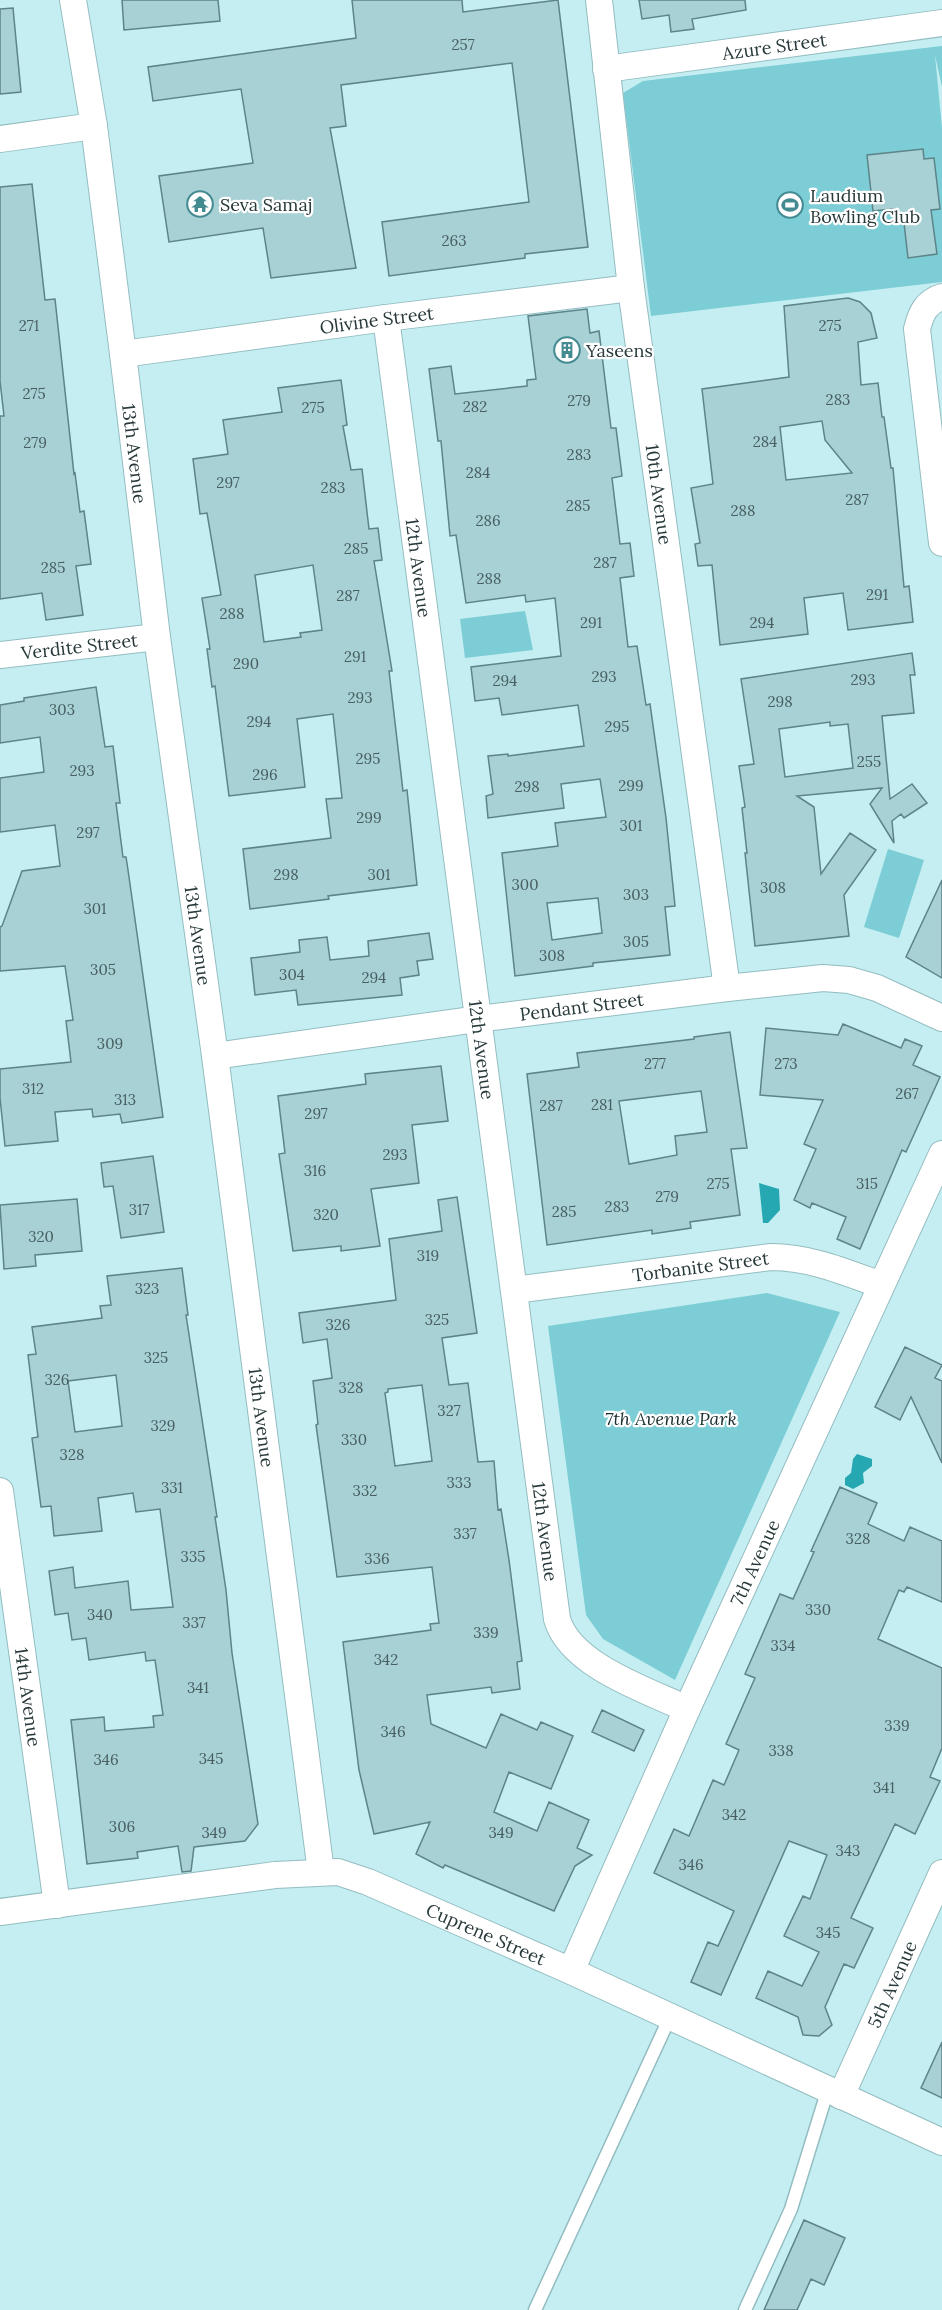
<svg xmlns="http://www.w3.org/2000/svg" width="942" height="2310" font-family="Lora,serif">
	<rect width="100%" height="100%" fill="#c4eef2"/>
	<path fill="#7ccdd5" d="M942 46V87L935 55 942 128V282L651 316 623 93 643 81Z
		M525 611 533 650 465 658 460 619Z
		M888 849 924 860 899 938 864 927Z
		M767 1293 840 1312 675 1680 603 1639 586 1615 548 1326Z"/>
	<path fill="#26a8b3" d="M759 1183 779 1189 780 1210 768 1223H763Z
		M857 1454 872 1459V1466L863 1473 864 1483 853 1489 845 1485V1478L851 1473 853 1459Z"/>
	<path fill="#a7d1d5" stroke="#5d8488" stroke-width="1.5" fill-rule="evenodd" d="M122 0H218L220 21 124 30Z
		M352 0H462L463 12 558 0 588 247 525 254V258L389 276 382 222 529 202 512 63 341 85 346 126 330 128 356 268 271 278 263 228 169 242 159 176 253 163 241 89 153 101 148 67 356 38Z
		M639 0H745L746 10 692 19 694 29 671 32 669 15 642 19Z
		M13 8 21 92 0 94V9Z
		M923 149 924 159 934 158 940 209 931 210 937 254 908 258 903 214 893 215 892 209 873 211 867 155Z
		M32 184 45 300 55 299 74 474 75 473 80 512 84 511 91 564 76 566 83 615 46 620 42 593 0 599V416H4L0 381V187Z
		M848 298 860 302 871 313 877 338 858 342 861 385 878 383 882 417H884L891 468H893L904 587 909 586 913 622 848 630 843 593 804 598 808 634 720 645 712 565 698 566 695 544 700 543 691 488 713 484 702 389 789 377 784 306ZM822 421 825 440 852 473 786 480 780 427Z
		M587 309 590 333 599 331 611 428H616L622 476 612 478 620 544 630 543 634 576 620 578 628 647 637 646 646 705 650 704 666 818 675 906 665 907 670 955 593 963V966L515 976 502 853 558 846 555 823 606 817 600 779 561 784 564 808 488 818 486 796 493 794 488 756 508 754V756L584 746 578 705 502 715 499 698 475 701 471 667 561 656 555 598 526 602 525 595 466 603 456 535 450 536 441 441H438L429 369 451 366 455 394 527 386V380L536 379 528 316ZM598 898 602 933 552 940 547 903Z
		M341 380 347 425 343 426 351 470 362 469 369 529 378 528 382 560 374 561 392 671H389L403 791 407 790 417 885 328 896 329 899 250 909 243 849 331 838 326 799 342 798 333 714 297 719 305 787 229 796 215 686 212 687 207 649H210L202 598 221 595 207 513 200 514 193 459 228 454 223 420 282 412 278 388ZM313 565 322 630 300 633 301 637 264 642 255 575Z
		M912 653 915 675H910L914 713 882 716 890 799 912 784 927 803 904 818 901 814 892 821 894 843 870 804 882 788 797 796 814 807 821 874 850 833 876 850 844 895 849 936 755 946 745 853H747L742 808 745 807 739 766 754 764 741 679ZM830 722V726L848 724 853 768 785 777 779 729Z
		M96 687 105 747 113 746 120 803H116L123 857H126L128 870 163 1117 122 1123 120 1114 93 1117 92 1109 55 1112 58 1141 5 1146 0 1098V1069L71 1062 66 1021 73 1020 65 966 0 971V927L2 926 22 871 60 866 55 825 0 832V778L44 772 40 737 0 743V705L24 701V698Z
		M942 880V978L906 957Z
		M429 933 433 959 417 961 419 975 400 978 402 995 298 1005 296 990 255 995 251 958 300 952 299 940 327 937 330 960 369 956 368 941Z
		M843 1024 901 1048 905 1039 922 1046 913 1065 940 1077 906 1152 902 1150 860 1249 837 1239 846 1217 812 1203 810 1208 794 1200 816 1149 804 1144 823 1100 760 1095 766 1028 838 1035Z
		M730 1032 747 1148 731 1149 740 1215 690 1222 691 1228 652 1234V1230L547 1245 527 1074 579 1067 577 1053 694 1039V1037ZM701 1091 707 1132 675 1136 677 1155 629 1164 619 1101Z
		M441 1066 448 1121 412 1125 419 1183 371 1189 380 1246 341 1251V1246L293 1251 279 1154 285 1153 278 1096 366 1084 365 1074Z
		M153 1156 164 1232 121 1238 113 1186 104 1187 101 1163Z
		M457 1197 477 1333 442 1338 449 1385 468 1383 478 1462 494 1461 498 1510 501 1509 509 1560 522 1661 517 1662 520 1689 492 1693 491 1687 427 1695 431 1724 486 1748 501 1714 537 1730 541 1722 573 1736 551 1789 509 1772 494 1812 537 1831 549 1802 589 1820 577 1848 592 1855 575 1866 554 1911 445 1865 443 1868 416 1854 430 1822 374 1834 359 1770 343 1642 431 1630 430 1624 439 1623 432 1567 337 1577 316 1425 318 1424 313 1381 332 1378 327 1339 303 1343 299 1313 396 1300 389 1239 442 1231 438 1200ZM422 1385 432 1461 395 1466 385 1393 388 1392V1389Z
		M77 1199 82 1251 35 1255 36 1266 4 1269 0 1205Z
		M182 1268 188 1315H186L217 1517H215L226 1590 232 1653 258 1824 245 1841 194 1847 191 1871 182 1872 178 1846 137 1852 138 1858 87 1864 71 1720 104 1717 105 1731 154 1727 153 1716 163 1715 155 1660 146 1661 145 1652 89 1660 86 1638 72 1640 68 1613 55 1615 49 1571 73 1567 75 1588 128 1581 131 1610 173 1607 160 1509 136 1512 133 1493 98 1498 102 1531 54 1536 51 1506 41 1507 32 1438 38 1437 28 1355 36 1354 32 1327 102 1318 100 1306 111 1305 107 1276ZM116 1375 122 1426 75 1432 68 1381Z
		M905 1347 942 1365 935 1378 942 1381V1463L911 1397 900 1420 875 1407Z
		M840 1487 877 1503 868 1524 904 1541 910 1527 942 1541V1602L907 1587 904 1592 899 1590 878 1639 942 1668V1748L930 1777 940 1781 915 1834 895 1824 851 1918 873 1928 854 1968 844 1964 825 2007 832 2025 819 2036 803 2035 798 2017 756 1998 768 1971 802 1986 819 1952 784 1936 803 1896 810 1899 827 1855 789 1841 721 1995 691 1982 708 1942 718 1946 734 1911 654 1873 674 1829 689 1836 713 1780 724 1785 739 1750 726 1744 755 1678 745 1674 780 1594 793 1599 814 1552 811 1551Z
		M602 1710 644 1730 634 1751 592 1732Z
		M942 2042V2098L921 2088Z
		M804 2220 845 2238 824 2285 811 2279 797 2310H764Z"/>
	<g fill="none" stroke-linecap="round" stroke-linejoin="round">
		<g stroke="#94bdc1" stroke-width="15">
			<path id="lane" d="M535 2310 670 2017
				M745 2310 791 2209 828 2089"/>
		</g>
		<g stroke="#94bdc1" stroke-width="28">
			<g id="street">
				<path id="s1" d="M73 0 94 126 123 354 157 637 215 1056 321 1872"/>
				<path id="s2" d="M599 0 631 288 727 988"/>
				<path id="s3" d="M606 69 942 23"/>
				<path d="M0 139 94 126"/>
				<path d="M942 297C926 302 921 313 917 329L942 543"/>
				<path id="s4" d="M386 318 557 1619C570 1665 646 1690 687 1709"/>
				<path id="s5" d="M123 354 386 318 631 288"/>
				<path id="s6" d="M0 655 157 637"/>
				<path id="s7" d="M215 1056 478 1019 727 988 823 978 849 980 877 988 942 1018"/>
				<path id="s8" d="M514 1290 771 1257C810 1257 845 1272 881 1285"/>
				<path id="s9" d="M0 1491 57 1905"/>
				<path id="s10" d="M0 1912 275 1875 338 1872 368 1882 571 1971 942 2142"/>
				<path id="s11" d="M571 1971 687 1709 942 1154"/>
				<path id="s12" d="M841 2096 942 1873"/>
			</g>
		</g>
		<use href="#lane" stroke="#fff" stroke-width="12"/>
		<use href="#street" stroke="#fff" stroke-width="26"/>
	</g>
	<defs>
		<g id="temple-ring" transform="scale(1.35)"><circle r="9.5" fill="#fff" stroke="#438a91" stroke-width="1.5"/><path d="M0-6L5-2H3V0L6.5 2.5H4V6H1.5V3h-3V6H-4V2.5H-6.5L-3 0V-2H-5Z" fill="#438a91"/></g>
		<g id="stadium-ring" transform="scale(1.35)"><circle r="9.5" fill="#fff" stroke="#438a91" stroke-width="1.5"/><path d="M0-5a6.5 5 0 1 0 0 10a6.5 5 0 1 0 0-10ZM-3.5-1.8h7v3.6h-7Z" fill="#438a91"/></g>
		<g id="building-ring" transform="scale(1.35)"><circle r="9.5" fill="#fff" stroke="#438a91" stroke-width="1.5"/><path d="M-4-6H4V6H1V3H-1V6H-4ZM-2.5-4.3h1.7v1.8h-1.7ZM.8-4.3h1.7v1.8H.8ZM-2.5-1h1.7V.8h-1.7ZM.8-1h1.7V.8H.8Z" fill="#438a91"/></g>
	</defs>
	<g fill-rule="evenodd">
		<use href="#temple-ring" x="200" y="204"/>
		<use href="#stadium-ring" x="790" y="205"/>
		<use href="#building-ring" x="567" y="350"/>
	</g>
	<g text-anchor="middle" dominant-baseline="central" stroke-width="4.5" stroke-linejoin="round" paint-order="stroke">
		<g font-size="15" fill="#485f62">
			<text x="463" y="44">257</text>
			<text x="454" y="240">263</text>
			<text x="29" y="325">271</text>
			<text x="830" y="325">275</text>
			<text x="34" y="393">275</text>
			<text x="838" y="399">283</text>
			<text x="579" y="400">279</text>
			<text x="475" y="406">282</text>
			<text x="313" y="407">275</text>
			<text x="765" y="441">284</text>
			<text x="35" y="442">279</text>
			<text x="579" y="454">283</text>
			<text x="478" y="472">284</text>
			<text x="228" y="482">297</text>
			<text x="333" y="487">283</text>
			<text x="857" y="499">287</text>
			<text x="578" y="505">285</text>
			<text x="743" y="510">288</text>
			<text x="488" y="520">286</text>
			<text x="356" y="548">285</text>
			<text x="605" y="562">287</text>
			<text x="53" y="567">285</text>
			<text x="489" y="578">288</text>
			<text x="877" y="594">291</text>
			<text x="348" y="595">287</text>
			<text x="232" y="613">288</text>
			<text x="591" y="622">291</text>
			<text x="762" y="622">294</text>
			<text x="355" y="656">291</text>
			<text x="246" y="663">290</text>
			<text x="604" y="676">293</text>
			<text x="863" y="679">293</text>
			<text x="505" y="680">294</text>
			<text x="360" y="697">293</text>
			<text x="780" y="701">298</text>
			<text x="62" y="709">303</text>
			<text x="259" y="721">294</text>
			<text x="617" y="726">295</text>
			<text x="368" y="758">295</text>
			<text x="869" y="761">255</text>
			<text x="82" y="770">293</text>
			<text x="265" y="774">296</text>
			<text x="631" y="785">299</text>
			<text x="527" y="786">298</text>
			<text x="369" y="817">299</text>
			<text x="631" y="825">301</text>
			<text x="88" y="832">297</text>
			<text x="286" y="874">298</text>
			<text x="379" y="874">301</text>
			<text x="525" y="884">300</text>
			<text x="773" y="887">308</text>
			<text x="636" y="894">303</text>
			<text x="95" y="908">301</text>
			<text x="636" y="941">305</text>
			<text x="552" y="955">308</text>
			<text x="103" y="969">305</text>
			<text x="292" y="974">304</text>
			<text x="374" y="977">294</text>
			<text x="110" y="1043">309</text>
			<text x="655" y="1063">277</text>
			<text x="786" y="1063">273</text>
			<text x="33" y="1088">312</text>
			<text x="907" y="1093">267</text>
			<text x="125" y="1099">313</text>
			<text x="602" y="1104">281</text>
			<text x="551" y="1105">287</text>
			<text x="316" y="1113">297</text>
			<text x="395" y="1154">293</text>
			<text x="315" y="1170">316</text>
			<text x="718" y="1183">275</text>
			<text x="867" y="1183">315</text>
			<text x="667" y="1196">279</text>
			<text x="617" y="1206">283</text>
			<text x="139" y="1209">317</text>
			<text x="564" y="1211">285</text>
			<text x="326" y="1214">320</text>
			<text x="41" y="1236">320</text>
			<text x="428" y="1255">319</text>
			<text x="147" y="1288">323</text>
			<text x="437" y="1319">325</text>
			<text x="338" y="1324">326</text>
			<text x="156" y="1357">325</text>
			<text x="57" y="1379">326</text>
			<text x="351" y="1387">328</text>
			<text x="449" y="1410">327</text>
			<text x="163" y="1425">329</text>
			<text x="354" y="1439">330</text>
			<text x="72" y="1454">328</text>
			<text x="459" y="1482">333</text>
			<text x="172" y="1487">331</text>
			<text x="365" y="1490">332</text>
			<text x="465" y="1533">337</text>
			<text x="858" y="1538">328</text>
			<text x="193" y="1556">335</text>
			<text x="377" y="1558">336</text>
			<text x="818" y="1609">330</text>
			<text x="100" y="1614">340</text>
			<text x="194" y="1622">337</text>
			<text x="486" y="1632">339</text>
			<text x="783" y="1645">334</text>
			<text x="386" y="1659">342</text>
			<text x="198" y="1687">341</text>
			<text x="897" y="1725">339</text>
			<text x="393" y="1731">346</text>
			<text x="781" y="1750">338</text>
			<text x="211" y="1758">345</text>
			<text x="106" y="1759">346</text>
			<text x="884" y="1787">341</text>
			<text x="734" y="1814">342</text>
			<text x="122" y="1826">306</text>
			<text x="214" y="1832">349</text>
			<text x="501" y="1832">349</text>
			<text x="848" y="1850">343</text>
			<text x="691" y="1864">346</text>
			<text x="828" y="1932">345</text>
		</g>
		<g font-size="18" fill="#28393b" stroke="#fff">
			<text stroke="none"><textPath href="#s3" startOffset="170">Azure Street</textPath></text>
			<text stroke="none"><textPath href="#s5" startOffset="256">Olivine Street</textPath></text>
			<text stroke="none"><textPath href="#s1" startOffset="458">13th Avenue</textPath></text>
			<text stroke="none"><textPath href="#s2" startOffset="498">10th Avenue</textPath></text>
			<text stroke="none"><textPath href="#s4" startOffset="252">12th Avenue</textPath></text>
			<text stroke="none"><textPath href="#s6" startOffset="80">Verdite Street</textPath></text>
			<text stroke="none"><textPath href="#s1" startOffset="944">13th Avenue</textPath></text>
			<text stroke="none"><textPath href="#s7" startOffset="370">Pendant Street</textPath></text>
			<text stroke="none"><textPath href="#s4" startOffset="738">12th Avenue</textPath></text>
			<text stroke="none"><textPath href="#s8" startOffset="188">Torbanite Street</textPath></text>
			<text stroke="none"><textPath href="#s1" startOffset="1430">13th Avenue</textPath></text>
			<text stroke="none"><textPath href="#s4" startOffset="1224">12th Avenue</textPath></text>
			<text stroke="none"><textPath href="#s11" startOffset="448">7th Avenue</textPath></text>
			<text stroke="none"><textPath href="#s9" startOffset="208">14th Avenue</textPath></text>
			<text stroke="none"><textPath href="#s10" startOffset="501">Cuprene Street</textPath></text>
			<text stroke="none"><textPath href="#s12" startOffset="123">5th Avenue</textPath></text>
		</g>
		<g font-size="18" fill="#28393b" stroke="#fff" text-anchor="start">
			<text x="810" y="195">Laudium<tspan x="810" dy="21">Bowling Club</tspan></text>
			<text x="220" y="204">Seva Samaj</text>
			<text x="586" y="350">Yaseens</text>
		</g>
		<g font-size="18" font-style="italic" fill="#1a2f31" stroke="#fff">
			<text x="671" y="1418">7th Avenue Park</text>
		</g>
	</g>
</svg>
